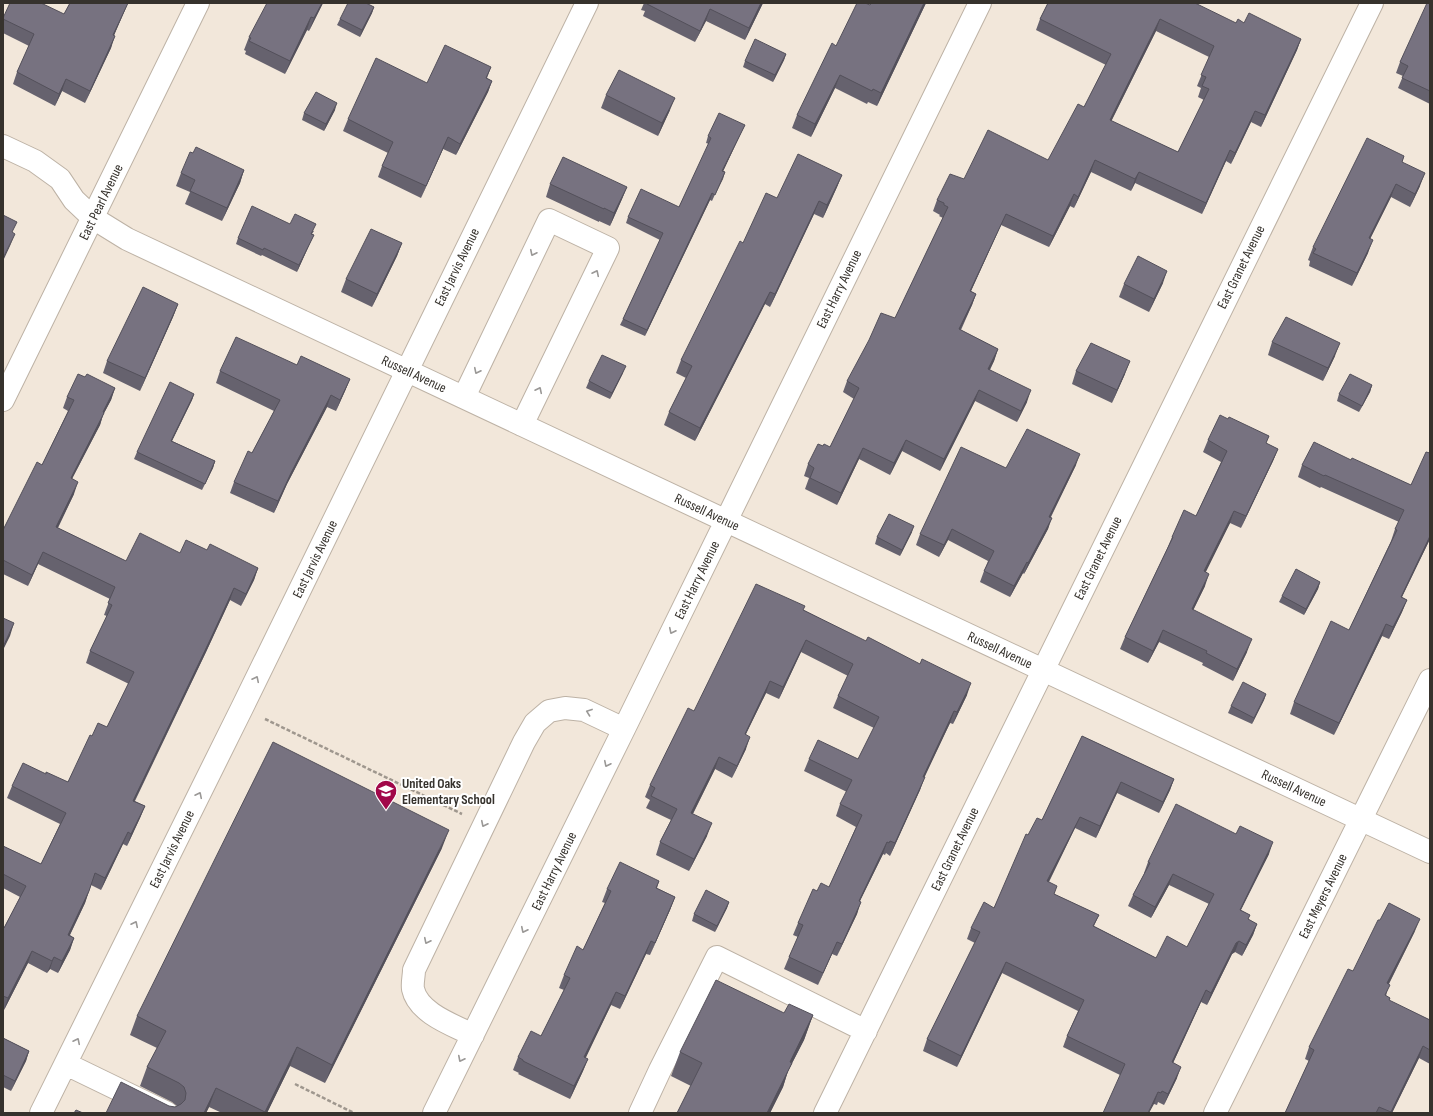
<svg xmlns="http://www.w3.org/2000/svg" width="1433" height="1116" font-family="'Sofia Sans Condensed',sans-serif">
	<rect width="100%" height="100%" fill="#f2e7da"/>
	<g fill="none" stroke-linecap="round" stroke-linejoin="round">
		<g stroke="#bdb2a5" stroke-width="24">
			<path id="minor" d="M3 146 35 161 60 179 74 200 93 218 127 239 1430 852
				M464 397 549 220 608 248 522 425
				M3 400 198 3
				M473 1035C453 1025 418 1013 413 989 412 983 414 976 414 970L524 742 535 723 549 711 565 708 584 710 624 729
				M66 1064 167 1113
				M41 1113 242 708 587 3
				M434 1113 624 729 980 3
				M640 1113 660 1070 717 957 866 1031
				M825 1113 1372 3
				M1215 1113 1430 680"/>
		</g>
		<path stroke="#9f978e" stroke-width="2.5" stroke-dasharray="4 2" stroke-linecap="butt" d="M265 719 462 814
			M295 1084 354 1113"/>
		<use href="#minor" stroke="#fff" stroke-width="22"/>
	</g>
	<path fill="#66626e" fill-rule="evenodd" d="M70 3H128L114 35 111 48 85 103 62 91 55 106 13 84 17 72 29 46 3 33V18L64 14Z
		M323 3 309 31 307 30 285 74 245 54 246 51 244 50 249 37Z
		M644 3H763L745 40 706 21 695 42 643 16 645 11 641 10Z
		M871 3H926L877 106 868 102 867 104 835 88 811 137 792 128 797 115 836 46 870 5Z
		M1048 3 1236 23H1244L1301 39 1297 50 1261 127 1251 122 1231 164 1226 161 1202 214 1135 183 1131 191 1091 172 1074 208 1070 206 1049 247 1001 225 971 291 976 294 972 305 961 330 998 349 994 361 990 370 1027 402 1017 422 975 401 940 471 902 451 890 475 859 459 837 505 805 489 809 478 804 476 808 464 823 446 830 447 854 399 843 392 847 381 895 318 943 218 939 216 940 215 933 211 937 200 964 179 1048 160 1084 107 1106 65 1036 30 1040 19ZM1156 31 1209 57 1197 86 1201 88 1198 97 1204 100 1178 152 1111 121Z
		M1430 3V104L1398 88 1403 76 1396 73 1400 62Z
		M374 7 372 13 360 37 337 25 340 19Z
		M786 54 784 60 773 82 743 67 745 61Z
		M491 67 487 78 492 81 488 92 456 155 443 149 421 198 378 177 382 166 388 153 343 131 348 119 427 83Z
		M606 95 670 110 658 136 601 108Z
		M335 110 324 131 302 120 304 113Z
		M745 125 742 131 723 171 725 172 712 201 710 200 645 336 620 325 623 319 660 240 626 223 628 217 679 207 709 144 706 143 708 136Z
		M1404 156 1402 162 1420 186 1410 207 1391 197 1370 239 1368 253 1352 286 1309 266 1310 261 1308 260 1313 247Z
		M244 170 240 183 222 221 185 204 190 192 176 186 181 173Z
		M842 175 837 187 823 218 814 214 770 307 765 304 695 441 664 425 669 412 686 378 676 373 681 360 777 198Z
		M550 184 627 187 622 199 610 226 599 221V222L546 197Z
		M290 224 314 231 312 234 314 235 311 241 297 272 262 255 261 256 236 244 238 238Z
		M402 243 397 256 372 307 341 292 346 279Z
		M1163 283 1149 312 1119 297 1124 284Z
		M178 304 173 317 140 391 103 373 107 361Z
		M1272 342 1335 356 1323 381 1268 355Z
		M297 365 350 379 345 391 336 411 327 407 324 413 287 484 274 513 230 493 234 482 252 453 274 411 216 383 220 371Z
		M1076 371 1125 374 1112 403 1072 384Z
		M623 373 610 399 586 388 589 381Z
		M85 377 115 388 111 400 103 415 100 425 72 479 74 494 58 528 126 561 180 553 207 550 258 568 254 580 241 606 230 600 206 652 135 801 145 806 140 818 127 846 123 844 101 890 91 885 85 903 70 935 74 938 70 950 58 973 50 969 47 973 28 963 4 1010H3V928H4L20 897 3 888V846L41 864 60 824 7 798 12 786 46 774 68 782 92 736 107 727 129 684 86 663 90 651 107 616 104 615 110 599 38 564 28 586 3 574V530L42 465 68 411 63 408 67 397Z
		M1372 385 1370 392 1359 412 1337 401 1339 394Z
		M194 394 192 400 172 441 215 461 213 468 202 490 134 459 137 452Z
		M1228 419 1269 436 1266 443 1278 449 1273 461 1241 528 1230 523 1205 572V586L1193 610 1247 652 1233 681 1202 665 1203 663 1159 642 1148 663 1120 649 1125 637 1167 549 1172 537 1196 516 1221 462 1203 452 1208 440Z
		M1430 453V539L1402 597 1407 600 1402 612 1389 639 1382 636 1334 735 1290 714 1294 702 1349 630 1391 541 1395 529 1399 522 1321 487 1320 488 1298 477 1302 465 1351 460 1411 485Z
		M1076 465 1051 517 1048 529 1024 574 1023 573 1010 597 980 582 984 571 988 561 948 540 939 557 916 545 920 534 1006 468Z
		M912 532 900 556 875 544 877 537Z
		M1320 582 1318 589 1304 615 1279 602 1282 596Z
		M804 610 967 695 953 724 950 723 924 777 920 790 890 856 886 853 885 855 883 854 860 901 857 914 837 956 832 954 818 985 784 969 789 957 798 937 793 935 798 923 817 891 829 887 856 827 836 816 840 804 847 792 804 771 809 759H858L874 728 833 708 838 696 848 676 801 652 779 699 766 693 746 734V749L732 778 715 769 693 814 707 836 689 871 656 855 660 842 671 820 646 808 650 800 645 797 650 785 694 711Z
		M1266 694 1264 700 1252 724 1228 713 1231 706Z
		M1082 736 1174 779 1170 790 1159 813 1117 793 1096 838 1075 828 1049 882 1054 894 1099 915 1094 926 1156 958 1187 947 1209 904 1169 885 1151 918 1128 906 1133 895 1144 874V873L1148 862 1269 854 1241 910 1250 915 1248 919 1257 924 1253 935 1242 956 1235 952 1232 954 1207 1005 1201 1002 1173 1063 1177 1078 1164 1105 1158 1102 1157 1105 1154 1104 1120 1075 1063 1047 1067 1036 1078 1011 1002 973 957 1067 923 1051 927 1039 975 943 967 939 971 928 994 908 1028 835 1042 820Z
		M442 848 325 1083 290 1066 267 1113H222L209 1107 206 1113 169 1106 175 1107 177 1106 172 1102 140 1086 147 1067 157 1048 130 1035 137 1016Z
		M659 881 657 888 675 897 670 910 650 955 646 954 620 1009 611 1005 585 1058 588 1059 583 1071 570 1099 518 1074 519 1073 513 1070 518 1057 541 1036 564 990 559 988 564 975 583 950 605 903 602 902 607 889Z
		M729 902 727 908 715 932 692 921 694 914Z
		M1415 931 1389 984 1386 996 1390 998 1389 1001 1430 1020V1064L1419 1058 1392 1113H1285L1309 1061 1305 1059 1309 1047 1353 971Z
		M784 1013 813 1015 804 1040 788 1071 783 1087 770 1113H677L691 1086 671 1076 680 1052Z
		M3 1038 29 1051 26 1061 11 1091 3 1087Z"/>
	<path fill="#53505a" d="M128 3 109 47 113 35Z
		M322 3H323L309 31 314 18Z
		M761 3H763L745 40 749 28Z
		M924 3H926L877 106 881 93Z
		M374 7 372 13 360 37 362 30Z
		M710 9 706 21 695 42Z
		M311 17 307 30 285 74 290 61Z
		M1160 19 1156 31 1106 132 1110 120Z
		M115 36 111 48 85 103 90 91Z
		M1301 39 1297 50 1261 127 1265 115Z
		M786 54 784 60 773 82 775 75Z
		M840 75 835 88 811 137 815 124Z
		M66 79 62 91 55 106 59 94Z
		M492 81 488 92 456 155 460 144Z
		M675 98 670 110 658 136 662 123Z
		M337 103 335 110 324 131 326 124Z
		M1255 111 1251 122 1231 164 1235 153Z
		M745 125 742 131 720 178 722 171Z
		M448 137 443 149 421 198 426 186Z
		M1230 150 1226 161 1202 214 1206 203Z
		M1095 160 1091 172 1074 208 1078 197Z
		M244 170 240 183 222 221 227 208Z
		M725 172 723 179 712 201 715 195Z
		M1139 172 1135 183 1131 191 1135 179Z
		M1425 173 1420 186 1410 207 1415 194Z
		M842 175 837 187 823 218 827 205Z
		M1396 184 1391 197 1364 251 1369 238Z
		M627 187 622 199 610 226 614 213Z
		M712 193 710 200 645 336 647 330Z
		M1074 194 1070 206 1049 247 1053 236Z
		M819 201 814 214 770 307 775 294Z
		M1006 214 966 302 970 291Z
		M15 234 10 246 3 261V258Z
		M314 235 311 241 297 272 299 265Z
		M1373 240 1368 253 1352 286 1357 273Z
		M402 243 397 256 372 307 377 294Z
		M1167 271 1163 283 1149 312 1154 299Z
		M770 292 765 304 695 441 700 428Z
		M976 294 972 305 955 340 959 329Z
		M178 304 173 317 140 391 145 378Z
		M1340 343 1335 356 1323 381 1328 368Z
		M998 349 994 361 984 380 988 369Z
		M1130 361 1125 374 1112 403 1117 390Z
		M626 366 623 373 610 399 612 393Z
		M350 379 345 391 336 411 340 400Z
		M1372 385 1370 392 1359 412 1362 406Z
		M115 388 111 400 103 415 100 425 66 490 71 478Z
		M979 390 975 401 940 471 944 459Z
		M1031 390 1027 402 1017 422 1021 411Z
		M194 394 192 400 169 447 171 441Z
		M331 395 327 407 287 484 274 513 278 501 291 473Z
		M906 440 902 451 890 475 894 463Z
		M863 448 859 459 837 505 841 493Z
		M1278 449 1273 461 1241 528 1246 516Z
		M1080 454 1076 465 1045 528 1049 517Z
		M215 461 213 468 202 490 205 484Z
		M78 482 74 494 52 539 56 527Z
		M1234 511 1230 523 1200 584 1204 571Z
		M1052 518 1048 529 1024 574 1028 563Z
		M914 526 912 532 900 556 902 550Z
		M952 529 948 540 939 557 944 545Z
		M1430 536V539L1396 609 1401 597Z
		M43 552 38 564 28 586 32 575Z
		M1027 562 1023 573 1010 597 1014 586Z
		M258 568 254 580 241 606 246 594Z
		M1209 574 1205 586 1188 621 1192 609Z
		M1320 582 1318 589 1304 615 1306 609Z
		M234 588 230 600 206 652 129 812 133 801Z
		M1407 600 1402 612 1389 639 1393 627Z
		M14 623 10 636 3 650V647Z
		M1386 624 1382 636 1334 735 1339 723Z
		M1163 630 1159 642 1148 663 1153 651Z
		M1252 639 1247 652 1233 681 1237 669Z
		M806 640 801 652 779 699 783 687Z
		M770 681 766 693 740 746 745 734Z
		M971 683 967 695 953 724 957 712Z
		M1266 694 1264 700 1252 724 1254 718Z
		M954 711 950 723 919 789 923 777Z
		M750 737 746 749 732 778 737 766Z
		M719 757 715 769 687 825 691 813Z
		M925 777 920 790 890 856 895 843Z
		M1174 779 1170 790 1159 813 1163 802Z
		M1121 782 1117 793 1096 838 1100 826Z
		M145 806 140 818 127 846 131 834Z
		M1080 817 1075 828 1043 893 1047 881Z
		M712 823 707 836 689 871 694 859Z
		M449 830 442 848 325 1083 332 1065Z
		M128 832 123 844 101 890 105 878Z
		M887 842 883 854 854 913 859 901Z
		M1273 842 1269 854 1235 921 1240 910Z
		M1173 874 1169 885 1151 918 1155 907Z
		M89 891 85 903 64 947 68 935Z
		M675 897 670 910 650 955 655 943Z
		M729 902 727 908 715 932 717 926Z
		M861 902 857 914 837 956 842 944Z
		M1420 919 1415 931 1383 995 1387 983Z
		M1257 924 1253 935 1242 956 1246 945Z
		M74 938 70 950 58 973 62 961Z
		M651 941 646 954 620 1009 625 996Z
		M1239 941 1235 952 1232 954 1207 1005 1211 993 1236 943Z
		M837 942 832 954 818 985 823 973Z
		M32 951 28 963 4 1010 8 998Z
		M54 957 50 969 47 973 52 961Z
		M1006 962 1002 973 957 1067 961 1056Z
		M1206 990 1201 1002 1168 1074 1172 1062Z
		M616 992 611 1005 580 1070 584 1057Z
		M813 1015 804 1040 788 1071 783 1087 770 1113H766L790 1062Z
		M1423 1046 1419 1058 1392 1113H1390Z
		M297 1047 290 1066 267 1113H264Z
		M29 1051 26 1061 11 1091 15 1081Z
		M588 1059 583 1071 570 1099 574 1086Z
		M1181 1067 1177 1078 1164 1105 1168 1094Z
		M216 1088 209 1107 206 1113H204Z
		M1158 1092 1154 1104 1149 1113H1148Z"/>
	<path fill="#777280" stroke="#53505a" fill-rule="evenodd" d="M10 3H41L64 14 70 3H128L113 35 115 36 90 91 66 79 59 94 17 72 34 34 3 19V18Z
		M267 3H322L314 18 311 17 290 61 249 41 251 38 249 37Z
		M348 3H366L374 7 362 30 340 19Z
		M648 3H761L749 28 710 9 700 31 647 4Z
		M857 3H865L870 5 871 3H924L881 93 873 89 872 91 840 75 815 124 797 115 832 43 836 46Z
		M1048 3H1195L1236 23 1238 19 1244 23 1249 13 1301 39 1265 115 1255 111 1235 153 1230 150 1206 203 1139 172 1135 179 1095 160 1078 197 1074 194 1053 236 1006 214 970 291 976 294 959 329 998 349 988 369 1031 390 1021 411 979 390 944 459 906 440 894 463 863 448 841 493 810 478 814 468 808 464 818 444 823 446 824 444 830 447 859 388 847 381 869 340 881 313 895 318 948 207 944 205V203L937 200 950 174 964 179 988 130 1048 160 1078 104 1084 107 1111 54 1040 19ZM1160 19 1214 46 1201 75 1206 77 1202 86 1209 89 1178 152 1110 120Z
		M1427 3H1430V91L1402 78 1408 66 1400 62Z
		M755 39 786 54 775 75 745 61Z
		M445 45 491 67 486 78 492 81 460 144 448 137 426 186 382 166 393 142 348 119 376 58 427 83Z
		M619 70 675 98 662 123 606 95Z
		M316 92 337 103 326 124 304 113Z
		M719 113 745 125 722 171 725 172 715 195 712 193 647 330 623 319 663 233 628 217 641 189 679 207 711 138 708 136Z
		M1367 138 1404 156 1402 162 1425 173 1415 194 1396 184 1369 238 1373 240 1357 273 1313 253 1316 249 1313 247Z
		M196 147 244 170 227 208 190 191 195 180 181 173 190 152 193 153Z
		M798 154 842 175 827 205 819 201 775 294 770 292 700 428 669 412 692 366 681 360 740 241 743 243 766 193 777 198Z
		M563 157 627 187 614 213 604 208V209L550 184Z
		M252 206 290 224 295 214 316 224 311 234 314 235 299 265 264 248 263 250 238 238Z
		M3 215 17 222 12 232 15 234 3 258Z
		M371 229 402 243 377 294 346 279Z
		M1138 256 1167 271 1154 299 1124 284Z
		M143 287 178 304 145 378 107 361Z
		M1286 317 1340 343 1328 368 1272 342Z
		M236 337 297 365 301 356 350 379 340 400 331 395 328 401 291 473 278 501 234 482 248 451 252 453 280 400 220 371Z
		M1091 343 1130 361 1117 390 1076 371Z
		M602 355 626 366 612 393 589 381Z
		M78 374 85 377 87 374 115 388 103 412 104 413 71 478 78 482 56 527 126 561 140 533 180 553 186 540 207 550 210 544 258 568 246 594 234 588 210 640 133 801 145 806 131 834 128 832 105 878 95 873 89 891 68 935 74 938 62 961 54 957 52 961 32 951 8 998 3 996V928H4L26 886 3 874V846L41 864 66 813 12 786 23 763 46 774V772L68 782 90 735 92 736 98 723 107 727 134 672 90 651 112 605 108 603 115 587 43 552 32 575 3 560V530L37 462 42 465 74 400 67 397Z
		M1350 374 1372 385 1362 406 1339 394Z
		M170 382 194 394 171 441 215 461 205 484 137 452Z
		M1220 415 1228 419 1229 417 1269 436 1266 443 1278 449 1246 516 1234 511 1204 571 1209 574 1192 609 1252 639 1237 669 1206 653 1207 651 1163 630 1153 651 1125 637 1173 537H1172L1184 510 1196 516 1227 451 1208 440Z
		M1027 429 1080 454 1049 517 1052 518 1028 563 1027 562 1014 586 984 571 994 551 952 529 944 545 920 534 961 447 1006 468Z
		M1314 442 1351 460 1352 458 1411 485 1426 452 1430 453V536L1401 597 1407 600 1393 627 1386 624 1339 723 1294 702 1331 621 1349 630 1397 530 1395 529 1404 510 1325 475 1324 476 1302 465Z
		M889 514 914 526 902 550 877 537Z
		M1296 569 1320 582 1306 609 1282 596Z
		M756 584 805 606 803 610 866 641 868 637 920 664 922 659 971 683 957 712 954 711 923 777H925L895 843 890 841 889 843 887 842 859 901 861 902 842 944 837 942 823 973 789 957 803 925 798 923 813 889 817 891 821 883 829 887 862 815 840 804 852 780 809 759 818 740 858 759 879 717 838 696 853 664 806 640 783 687 770 681 745 734 750 737 737 766 719 757 691 813 712 823 694 859 660 842 677 809 651 796 655 788 650 785 688 708 694 711Z
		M3 618 14 623 3 647Z
		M1243 682 1266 694 1254 718 1231 706Z
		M1082 736 1174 779 1163 802 1121 782 1100 826 1080 817 1047 881 1057 886 1054 894 1099 915 1093 926 1156 958 1167 936 1187 947 1214 894 1173 874 1155 907 1133 895 1150 863 1148 862 1176 804 1236 834 1240 826 1273 842 1240 910 1250 915 1248 919 1257 924 1246 945 1239 941 1236 943 1211 993 1206 990 1172 1062 1181 1067 1168 1094 1162 1091 1161 1093 1158 1092 1148 1113H1103L1125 1064 1067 1036 1084 1000 1006 962 961 1056 927 1039 980 932 971 928 984 902 994 908 1026 834 1028 835 1037 818 1042 820Z
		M273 742 449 830 332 1065 297 1047 265 1112 216 1088 204 1113H106L121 1082 169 1106 175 1107 181 1104 185 1100 186 1093 184 1087 179 1083 147 1067 166 1031 137 1016Z
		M620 862 659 881 656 888 675 897 655 943 651 941 625 996 616 992 584 1057 588 1059 574 1086 523 1061V1060L518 1057 531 1031 541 1036 570 978 564 975 577 946 583 950 611 891 607 889Z
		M706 890 729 902 717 926 694 914Z
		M1389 903 1420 919 1387 983 1390 985 1385 995 1390 998 1389 1000 1430 1020V1050L1423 1046 1391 1112 1379 1107 1376 1113H1285L1314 1050 1309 1047 1348 969 1353 971 1378 920H1380Z
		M716 980 784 1013 789 1004 813 1015 790 1062 792 1063 767 1113H677L702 1063 680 1052Z
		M3 1038 29 1051 15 1081 3 1075Z
		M76 1110 83 1113H74Z"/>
	<defs><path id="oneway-chevron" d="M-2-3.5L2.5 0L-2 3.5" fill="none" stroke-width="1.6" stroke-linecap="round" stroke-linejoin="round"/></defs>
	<g stroke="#9a9896">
		<use href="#oneway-chevron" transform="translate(533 253) rotate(116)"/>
		<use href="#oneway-chevron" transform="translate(596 273) rotate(-64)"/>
		<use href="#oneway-chevron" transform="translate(477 371) rotate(116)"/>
		<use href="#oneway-chevron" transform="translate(539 390) rotate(-64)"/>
		<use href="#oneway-chevron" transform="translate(672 631) rotate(116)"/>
		<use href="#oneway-chevron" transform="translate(256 679) rotate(-64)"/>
		<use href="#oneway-chevron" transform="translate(589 712) rotate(-160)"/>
		<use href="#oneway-chevron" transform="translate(607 764) rotate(116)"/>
		<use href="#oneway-chevron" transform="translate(199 795) rotate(-64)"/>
		<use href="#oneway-chevron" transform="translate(484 824) rotate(116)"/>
		<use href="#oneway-chevron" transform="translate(135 924) rotate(-64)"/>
		<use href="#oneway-chevron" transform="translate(524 930) rotate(116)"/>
		<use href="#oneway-chevron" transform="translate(427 941) rotate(116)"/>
		<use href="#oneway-chevron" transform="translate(77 1041) rotate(-64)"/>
		<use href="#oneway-chevron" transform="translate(461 1059) rotate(117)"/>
	</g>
	<defs>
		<g id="school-pin" transform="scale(1.15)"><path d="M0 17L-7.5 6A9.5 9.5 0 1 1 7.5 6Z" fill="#a10749" stroke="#fff"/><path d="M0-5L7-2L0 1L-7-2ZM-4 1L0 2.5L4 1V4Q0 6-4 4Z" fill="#fff"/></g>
	</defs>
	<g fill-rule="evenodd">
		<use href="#school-pin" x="386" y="791"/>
	</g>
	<g text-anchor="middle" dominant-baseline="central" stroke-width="4" stroke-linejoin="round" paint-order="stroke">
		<g font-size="14" fill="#36322d" stroke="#fff">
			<text transform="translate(101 202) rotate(-64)">East Pearl Avenue</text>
			<text transform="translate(457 267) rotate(-64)">East Jarvis Avenue</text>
			<text transform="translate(1241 267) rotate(-64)">East Granet Avenue</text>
			<text transform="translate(839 289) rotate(-64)">East Harry Avenue</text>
			<text transform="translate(414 374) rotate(25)">Russell Avenue</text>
			<text transform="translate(707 512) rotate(25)">Russell Avenue</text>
			<text transform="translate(1098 558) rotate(-64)">East Granet Avenue</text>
			<text transform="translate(315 559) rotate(-64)">East Jarvis Avenue</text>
			<text transform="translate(697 580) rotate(-64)">East Harry Avenue</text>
			<text transform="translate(1000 650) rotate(25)">Russell Avenue</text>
			<text transform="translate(1294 788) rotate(25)">Russell Avenue</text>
			<text transform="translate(172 849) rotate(-64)">East Jarvis Avenue</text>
			<text transform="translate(955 849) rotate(-64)">East Granet Avenue</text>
			<text transform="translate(554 871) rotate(-64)">East Harry Avenue</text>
			<text transform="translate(1323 896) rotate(-64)">East Meyers Avenue</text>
		</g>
		<g font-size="14" font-weight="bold" fill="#36322d" stroke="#fff" text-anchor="start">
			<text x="402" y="783">United Oaks<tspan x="402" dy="16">Elementary School</tspan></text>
		</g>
	</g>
	<rect width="1433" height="1116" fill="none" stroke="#36322d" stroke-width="8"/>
</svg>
